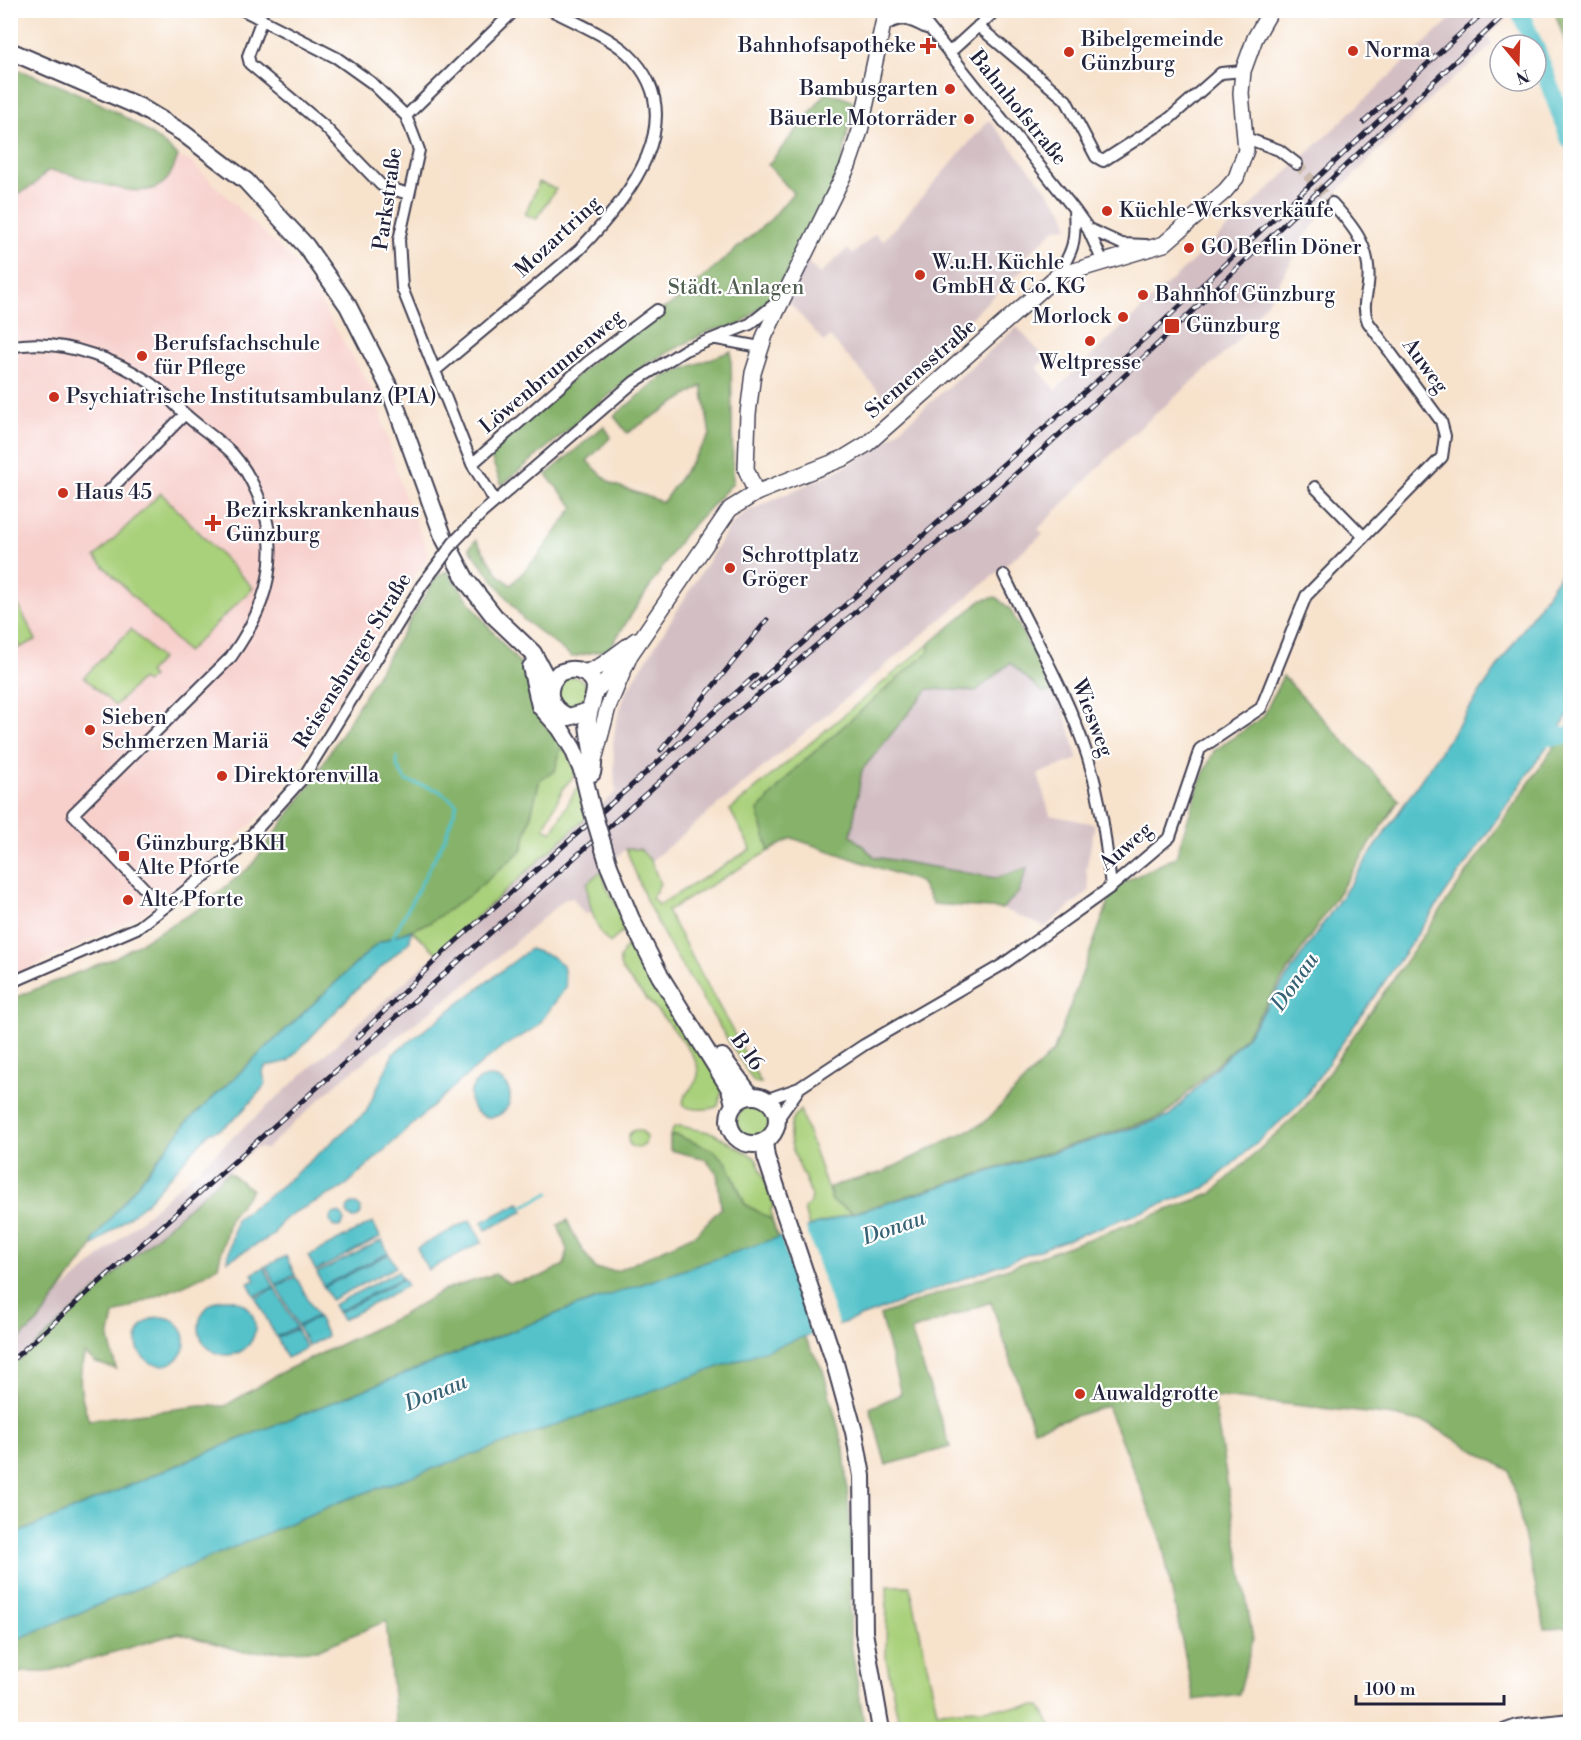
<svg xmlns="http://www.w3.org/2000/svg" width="1581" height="1740" font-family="'Libre Bodoni',serif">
	<rect width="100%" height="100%" fill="#fff"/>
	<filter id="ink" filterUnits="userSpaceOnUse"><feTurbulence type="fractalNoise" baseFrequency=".0167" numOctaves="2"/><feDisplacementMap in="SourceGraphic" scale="12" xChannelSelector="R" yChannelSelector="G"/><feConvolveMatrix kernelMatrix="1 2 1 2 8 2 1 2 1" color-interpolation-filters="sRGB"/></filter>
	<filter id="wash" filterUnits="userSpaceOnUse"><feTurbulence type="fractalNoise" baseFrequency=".008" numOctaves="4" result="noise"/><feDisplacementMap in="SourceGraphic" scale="24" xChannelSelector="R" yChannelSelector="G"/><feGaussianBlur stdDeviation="1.35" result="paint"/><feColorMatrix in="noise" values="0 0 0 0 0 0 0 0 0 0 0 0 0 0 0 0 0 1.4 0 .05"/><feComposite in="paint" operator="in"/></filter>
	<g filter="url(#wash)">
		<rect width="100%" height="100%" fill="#f7e2cc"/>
		<path fill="#f7d0cc" d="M94 118 191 162 299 267 375 395 403 492 429 554 272 805 180 888 140 916 11 977V156Z"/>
		<path fill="#d2bec3" d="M1515 11 1488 35 1492 45 1428 101 1340 189 1303 240 1273 294 1233 346 1125 441 1038 529 1043 534 651 861 646 853 631 848 626 849 587 883 593 911 585 915 573 898H566L469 982 343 1078 266 1149 255 1148 11 1368V1347L38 1322 60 1293 618 790 615 787 613 744 616 722 626 692 730 526 746 512 837 471 877 449 1017 327 1046 359 1037 367 1055 390 1458 12Z
			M989 120 1064 211 1068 227 1056 228 1027 255 1031 262 884 397 830 337 824 342 784 297 804 259 820 274 847 249 853 254 875 234 883 241Z
			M987 617 1061 701 1078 759 1038 774 1050 815 1095 824 1086 870 1090 890 1045 927 1002 909 1019 892 1026 868 996 878 875 857 851 835 862 770Z"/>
		<path fill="#a9d07a" stroke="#66795a" stroke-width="1.5" d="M539 182 556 189 536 219 525 214Z
			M161 493 253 588 187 652 95 557Z
			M10 589 36 640 19 648 11 630Z
			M131 629 161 659 148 673 152 677 146 683 141 679 115 706 84 677Z
			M929 644V651L795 769 758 811 769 851 667 911 761 1083 754 1082 669 945 647 902 626 849H640L651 861 660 884 652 898 659 905 751 849 730 810Z
			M556 693a16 16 0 1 1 32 0a16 16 0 1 1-32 0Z
			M562 744 575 769 574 776 564 787 544 828 552 832 576 789 581 790 587 817 437 953 411 930 429 923 522 850 540 779 555 771Z
			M601 871 608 890 723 1087 718 1106C710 1110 691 1111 683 1105 682 1091 701 1085 698 1069 693 1043 638 993 622 970 614 955 630 950 628 935L621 932 610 943C595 932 588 901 587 883Z
			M737 1121a16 16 0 1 1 32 0a16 16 0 1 1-32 0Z
			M800 1110 832 1201 853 1213 809 1227 804 1209 810 1203 811 1194C803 1168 775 1133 800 1110Z
			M680 1126 713 1133 756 1158 775 1207 771 1208 772 1220 745 1204 727 1163 676 1135 670 1136 674 1127Z
			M628 1139a9 9 0 1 1 18 0a9 9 0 1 1-18 0Z
			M887 1586H910L937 1711 1040 1706 1053 1729H900L886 1658Z"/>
		<path fill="#86b26a" stroke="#546a52" stroke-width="1.5" d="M1555 11H1570V56L1556 15Z
			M10 67C70 88 130 112 178 156 175 163 173 172 168 178 143 211 78 169 47 171L34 185 11 198Z
			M827 92 853 101 841 170 812 232 773 296 740 325 709 331 648 363 502 485 489 453 635 324 672 304 771 219 793 193 768 165Z
			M731 351 733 483 683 536 609 649 572 657 524 620 469 548 476 540 499 575 511 585 539 555 574 507 546 475 604 426 611 437 587 461 612 484 663 502 710 435 702 386 627 433 614 416 662 377Z
			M447 571 484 621 525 670 536 714 562 744 555 771 540 779 522 850 470 895 429 923 378 943 187 1122 94 1239 93 1246 38 1322 11 1347V999L114 958 197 910 251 866 310 785 437 576Z
			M996 597 1010 609 1053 692H1042L1010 663 976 691 928 689 862 770 851 835 875 857 996 878 1027 868 1019 892 1002 909 933 904 920 882 792 838 769 851 758 811 795 769 929 651V644L982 600Z
			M1283 676 1399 800 1245 1037 1164 1116 853 1213 832 1201 829 1187 883 1172 984 1123 1054 1050 1114 887 1176 857 1199 784 1214 751 1263 717Z
			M1570 724V1628L1545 1629 1510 1471 1429 1424 1394 1416 1213 1396 1253 1640 1239 1694 1194 1700 1161 1538 1107 1406 1034 1429 991 1302 911 1331 950 1447 886 1465 870 1408 901 1394 880 1315 1211 1194 1303 1109Z
			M676 1135 713 1150 727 1163 745 1204 772 1220 778 1238 566 1310 227 1444 11 1536 10 1368 228 1172 252 1190 230 1217 218 1266C187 1289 148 1296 114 1315L109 1339 116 1369 96 1363 85 1353C77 1378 80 1395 89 1420L200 1406H225L282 1372 400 1316 444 1290 495 1274 509 1283 540 1277 564 1265 567 1250 558 1225 567 1220 579 1245 596 1269 617 1271 696 1234 721 1208 717 1173 705 1159 670 1150V1136Z
			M803 1335 823 1370 844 1449 851 1534 850 1637 865 1729H396L386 1621 317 1650 244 1652 179 1633 46 1672H23L11 1676V1641L342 1500Z"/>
		<path fill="#54c2ca" stroke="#3b7282" stroke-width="1.5" d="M1570 560V713L1300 1104 1205 1188 874 1312 342 1501 11 1642V1536L227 1444 566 1310 809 1227 1168 1117 1247 1036Z
			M411 930 410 941 352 994 288 1061 265 1067 263 1073 266 1084C254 1098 229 1131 210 1132L146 1203 93 1246 94 1239 187 1122 378 943Z
			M530 949 551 956 563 965 566 987 537 1027 498 1050 458 1083 343 1188 295 1212 283 1220 272 1236 227 1261 236 1219 278 1189 366 1112 393 1054Z
			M470 1097a20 20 0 1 1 40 0a20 20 0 1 1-40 0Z
			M519 1203 524 1211 486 1230 482 1222Z
			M347 1211a7 7 0 1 1 14 0a7 7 0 1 1-14 0Z
			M330 1220a7 7 0 1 1 14 0a7 7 0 1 1-14 0Z
			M470 1220 482 1242 428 1270 417 1248Z
			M373 1222 380 1237 316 1271 308 1256Z
			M382 1240 388 1253 323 1286 317 1273Z
			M389 1254 396 1267 331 1300 324 1287Z
			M286 1256 295 1275 276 1285 266 1266Z
			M264 1267 274 1287 255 1296 248 1283 255 1280 252 1274Z
			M398 1271 402 1278 337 1312 333 1305Z
			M296 1277 317 1316 298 1326 277 1286Z
			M403 1279 407 1286 342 1320 338 1313Z
			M275 1288 296 1327 276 1337 256 1298Z
			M199 1327a28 28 0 1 1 56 0a28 28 0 1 1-56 0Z
			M318 1317 327 1336 308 1346 298 1327Z
			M137 1341a24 24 0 1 1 48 0a24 24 0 1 1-48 0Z
			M296 1329 306 1348 287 1358 277 1338Z"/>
		<path fill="#f7e2cc" d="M805 1225 839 1327 813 1335 780 1234Z"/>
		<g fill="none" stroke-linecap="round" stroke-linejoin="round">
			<path stroke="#54c2ca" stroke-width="3" d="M393 937 444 840 457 804 438 790 406 781 397 766V757
				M522 1207 549 1193"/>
			<path stroke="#54c2ca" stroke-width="18" d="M1519 10 1534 45
				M1536 49 1570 140
				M1530 739 1570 735"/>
		</g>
	</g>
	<g filter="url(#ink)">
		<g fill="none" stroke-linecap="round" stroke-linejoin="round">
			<path stroke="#ccbcaf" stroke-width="10" stroke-dasharray="10 5" stroke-linecap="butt" d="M1297 164 1332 203"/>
			<g stroke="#423f51" stroke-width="14">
				<path id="street" d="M243 10 337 58 372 83 406 116 419 150 399 240 402 288 472 464 495 501
					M915 10 1074 209 1087 227 1103 262
					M262 19 248 56 250 64 323 125 381 185 408 194
					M883 26C901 16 908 18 926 28
					M978 26 1066 100 1096 157 1103 161 1170 118 1221 73 1243 71
					M949 53 996 10
					M406 116 515 10
					M1246 138 1279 150 1297 164
					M1087 228 1122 244 1146 245
					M1057 276C1074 250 1076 240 1074 210
					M717 339 760 347
					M10 347C60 336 129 362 166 396 173 402 179 409 186 415 200 428 218 439 232 453 251 474 267 510 270 539 274 584 256 622 231 657L73 814 163 908
					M436 370 579 250C628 199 695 117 627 53 610 37 573 21 551 10
					M472 464 588 362 657 310
					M1315 487 1364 537
					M106 494 185 414
					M482 513 634 382 685 350 750 324 781 299
					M1004 575C1032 635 1067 692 1087 755 1101 798 1106 842 1111 887
					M10 983 139 927 237 851 303 778 422 585 435 568
					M765 1100 799 1088 864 1045 1002 965 1111 887 1170 837 1200 749 1261 708 1306 596 1442 457 1445 436 1441 421 1368 322C1362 308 1366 299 1368 285 1372 249 1355 228 1332 203
					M777 1120 799 1089
					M1503 1730 1517 1725 1570 1719"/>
			</g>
			<g stroke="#423f51" stroke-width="18">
				<path id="secondary" d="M756 493 746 469 748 414 753 373 765 335 848 166 860 131 886 10
					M585 673 602 665 636 640
					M596 691 624 661
					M594 760 608 707 630 655 730 509 756 493 844 458 867 444 1057 276 1164 244 1225 191 1236 178 1246 150 1241 93 1243 71 1255 38 1271 10"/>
			</g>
			<g stroke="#423f51" stroke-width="20">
				<path id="primary" d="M10 51 140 107 183 133 246 181 306 246 348 306 388 385 443 536 466 580 494 616 533 653 550 685
					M531 667 540 706 560 728 573 749 583 773 591 806
					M589 711 569 717C549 709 543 689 559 673 567 670 574 668 582 672 607 682 588 704 588 721 588 739 596 755 592 773
					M609 866 631 919 660 976 730 1089 734 1104
					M722 1057 751 1096
					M729 1120a24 24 0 1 1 48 0a24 24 0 1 1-48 0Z
					M764 1142 766 1157 834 1360 854 1432 862 1476 864 1632 881 1730"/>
			</g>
			<use href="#street" stroke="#fff" stroke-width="10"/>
			<use href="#secondary" stroke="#fff" stroke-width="15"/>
			<use href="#primary" stroke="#fff" stroke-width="16"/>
			<g stroke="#22223b" stroke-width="5">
				<path id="rail" d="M1364 122 1486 10
					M752 688 1153 331 1403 98
					M661 750 767 620
					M357 1038 446 950 756 675
					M10 1362 724 724 980 506 1121 379 1509 10"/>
			</g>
			<use href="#rail" stroke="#fff" stroke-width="3" stroke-dasharray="9" stroke-linecap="butt"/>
			<g stroke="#423f51" stroke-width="14" stroke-linecap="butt">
				<path id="street-bridge" d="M435 568 454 542 482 513"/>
			</g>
			<g stroke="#423f51" stroke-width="20" stroke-linecap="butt">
				<path id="primary-bridge" d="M591 806 609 866"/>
			</g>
			<use href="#street-bridge" stroke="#fff" stroke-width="10"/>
			<use href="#primary-bridge" stroke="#fff" stroke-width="16"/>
		</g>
	</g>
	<g fill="#c8321e" stroke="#fff" stroke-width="2">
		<path d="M925 37h6v6h6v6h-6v6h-6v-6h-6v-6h6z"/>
		<circle cx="1353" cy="51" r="6"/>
		<circle cx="1069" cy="52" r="6"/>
		<circle cx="950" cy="89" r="6"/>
		<circle cx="969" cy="119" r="6"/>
		<circle cx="1107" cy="211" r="6"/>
		<circle cx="1189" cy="248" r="6"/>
		<circle cx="920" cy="275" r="6"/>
		<circle cx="1143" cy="295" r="6"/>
		<circle cx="1123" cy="317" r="6"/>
		<rect x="1164" y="318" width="16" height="16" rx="3"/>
		<circle cx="1090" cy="341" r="6"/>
		<circle cx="142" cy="356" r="6"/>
		<circle cx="54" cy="397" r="6"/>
		<circle cx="63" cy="493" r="6"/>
		<path d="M210 514h6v6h6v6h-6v6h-6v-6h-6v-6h6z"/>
		<circle cx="730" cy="568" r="6"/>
		<circle cx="90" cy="730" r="6"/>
		<circle cx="222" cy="776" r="6"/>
		<rect x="118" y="850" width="12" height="12" rx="3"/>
		<circle cx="128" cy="900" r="6"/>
		<circle cx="1080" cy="1394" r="6"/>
	</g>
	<g text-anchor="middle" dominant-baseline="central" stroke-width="4.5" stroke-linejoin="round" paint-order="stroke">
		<g font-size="21" fill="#22223b" stroke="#fff" text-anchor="start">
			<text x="1081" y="40">Bibelgemeinde<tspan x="1081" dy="24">Günzburg</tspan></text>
			<text x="916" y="46" text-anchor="end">Bahnhofsapotheke</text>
			<text x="1365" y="51">Norma</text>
			<text x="938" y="89" text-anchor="end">Bambusgarten</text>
			<text x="957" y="119" text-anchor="end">Bäuerle Motorräder</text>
			<text x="1119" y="211">Küchle-Werksverkäufe</text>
			<text x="1201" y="248">GO Berlin Döner</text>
			<text x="932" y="263">W.u.H. Küchle<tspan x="932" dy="24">GmbH &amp; Co. KG</tspan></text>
			<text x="1155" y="295">Bahnhof Günzburg</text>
			<text x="1111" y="317" text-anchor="end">Morlock</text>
			<text x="1186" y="326">Günzburg</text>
			<text x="154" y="344">Berufsfachschule<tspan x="154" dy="24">für Pflege</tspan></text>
			<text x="1090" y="363" text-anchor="middle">Weltpresse</text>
			<text x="66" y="397">Psychiatrische Institutsambulanz (PIA)</text>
			<text x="75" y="493">Haus 45</text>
			<text x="226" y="511">Bezirkskrankenhaus<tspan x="226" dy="24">Günzburg</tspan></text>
			<text x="742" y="556">Schrottplatz<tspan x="742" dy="24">Gröger</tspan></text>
			<text x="102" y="718">Sieben<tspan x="102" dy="24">Schmerzen Mariä</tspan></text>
			<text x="234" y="776">Direktorenvilla</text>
			<text x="136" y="844">Günzburg, BKH<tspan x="136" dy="24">Alte Pforte</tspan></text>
			<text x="140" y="900">Alte Pforte</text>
			<text x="1092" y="1394">Auwaldgrotte</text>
		</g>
		<g font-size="21" fill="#22223b" stroke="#fff">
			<text transform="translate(1018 108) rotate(51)">Bahnhofstraße</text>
			<text transform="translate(388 199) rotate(-82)">Parkstraße</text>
			<text transform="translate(558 237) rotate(-43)">Mozartring</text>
			<text transform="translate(1425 366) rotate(54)">Auweg</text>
			<text transform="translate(921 369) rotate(-41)">Siemensstraße</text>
			<text transform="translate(552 372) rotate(-40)">Löwenbrunnenweg</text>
			<text transform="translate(353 661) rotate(-58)">Reisensburger Straße</text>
			<text transform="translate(1092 718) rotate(69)">Wiesweg</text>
			<text transform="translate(1126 847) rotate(-41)">Auweg</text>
			<text transform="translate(747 1052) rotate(55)">B 16</text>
		</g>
		<g font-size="21" fill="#515f51" stroke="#fff">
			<text x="736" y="288">Städt. Anlagen</text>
		</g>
		<g font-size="22" font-style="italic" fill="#366274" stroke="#fff">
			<text transform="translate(1295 982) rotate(-55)">Donau</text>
			<text transform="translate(894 1228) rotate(-19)">Donau</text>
			<text transform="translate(436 1393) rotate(-22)">Donau</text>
		</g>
	</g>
	<rect width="1581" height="1740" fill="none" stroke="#fff" stroke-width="36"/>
	<g transform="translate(1518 63) rotate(161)"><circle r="28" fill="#ffffff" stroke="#a7a7b1" stroke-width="1.5"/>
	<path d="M0-4.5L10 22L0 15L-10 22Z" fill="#c8321e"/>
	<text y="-9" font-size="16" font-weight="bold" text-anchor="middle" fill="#22223b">N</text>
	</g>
	<path d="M1356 1695v9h148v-9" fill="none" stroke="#22223b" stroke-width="3"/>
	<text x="1365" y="1695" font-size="18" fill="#22223b" stroke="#ffffff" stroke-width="4.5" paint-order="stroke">100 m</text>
</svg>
